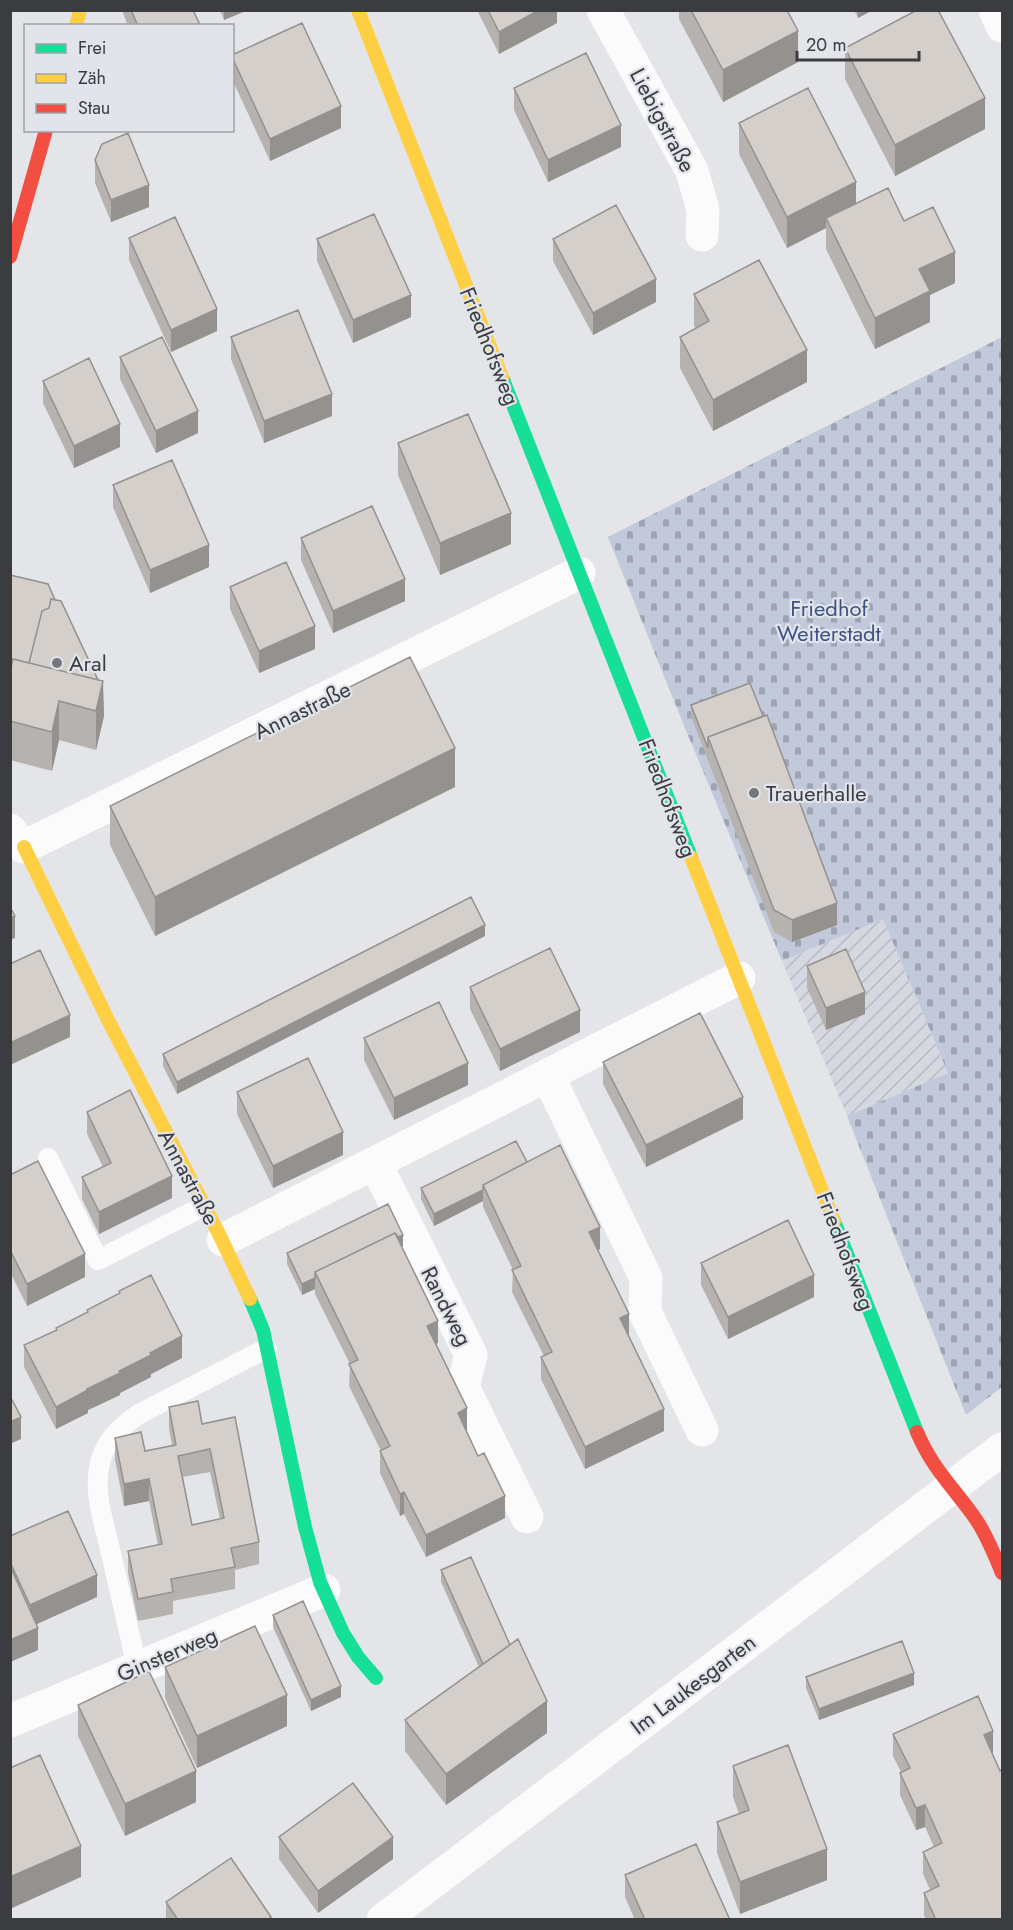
<svg xmlns="http://www.w3.org/2000/svg" width="1013" height="1930" font-family="Jost,sans-serif">
	<defs>
		<pattern id="industrial-furrows" width="10" height="10" patternUnits="userSpaceOnUse" patternTransform="scale(1.5)"><rect width="10" height="10" fill="#d5d8e1"/><path d="M-1 1l2-2M0 10L10 0M9 11l2-2" fill="none" stroke="#b8bac2"/></pattern>
		<pattern id="cemetery-stones" width="16" height="16" patternUnits="userSpaceOnUse" patternTransform="scale(1.5)"><rect width="16" height="16" fill="#c1c9db"/><path d="M2 7V4a2 2 0 0 1 4 0v3zM10 15v-3a2 2 0 0 1 4 0v3z" fill="#9ea4b3"/></pattern>
	</defs>
	<rect width="100%" height="100%" fill="#e3e5e9"/>
	<path fill="url(#industrial-furrows)" d="M883 919 948 1073 847 1116 782 961Z"/>
	<path fill="url(#cemetery-stones)" d="M1002 337V1387L966 1415 847 1116 948 1073 883 919 782 961 678 711 608 537Z"/>
	<g fill="none" stroke-linecap="round" stroke-linejoin="round">
		<path stroke="#fbfbfc" stroke-width="20" d="M48 1158 98 1260 204 1206
			M137 1667C128 1628 119 1588 110 1549 104 1523 94 1495 99 1468 103 1442 119 1428 139 1414L267 1348"/>
		<path stroke="#fbfbfc" stroke-width="33" d="M603 10 692 171 703 210 702 235
			M995 10 1002 26
			M10 830 24 847 579 573
			M548 1076 646 1278 645 1312 702 1430
			M375 1163 471 1355 463 1387 527 1517
			M223 1240 739 978
			M10 1721 324 1590
			M383 1920 1002 1449"/>
		<path stroke="#16e098" stroke-width="14" d="M502 377 691 857
			M834 1221 917 1432
			M250 1299 263 1330 305 1527 320 1582 343 1633 358 1657 376 1678"/>
		<path stroke="#ffcf43" stroke-width="14" d="M358 10 502 377
			M76 26 80 10
			M24 847 108 1020 219 1234 250 1299
			M691 857 834 1221"/>
		<path stroke="#f24e42" stroke-width="14" d="M10 257 46 130
			M917 1432C932 1468 953 1487 975 1518 987 1535 994 1554 1002 1573"/>
	</g>
	<path fill="#b6b2af" fill-rule="evenodd" d="M123 10H193L200 26H128L123 13Z
		M220 10H248L224 20Z
		M477 10H557V23L499 54Z
		M679 10H787L798 62 723 102 679 19Z
		M854 10H873L858 18Z
		M845 48 985 129 895 176 845 79Z
		M232 55 341 128 270 161 232 79Z
		M514 88 621 147 548 182 514 110Z
		M739 123 856 204 904 221 955 283 930 295V322L875 349 826 249V228L787 248 739 154Z
		M95 160 149 207 111 222 95 183Z
		M129 238 217 331 171 352 129 260Z
		M317 239 411 317 353 343 317 261Z
		M553 239 656 302 593 335 553 261Z
		M694 294 807 382 713 431 680 368V337L696 328 694 326Z
		M231 337 332 416 264 443 231 359Z
		M120 357 198 433 156 453 120 379Z
		M43 381 120 447 74 468 43 403Z
		M398 443 511 544 440 575 398 475Z
		M113 485 209 567 150 593 113 507Z
		M301 538 405 601 333 633 301 560Z
		M10 575 55 600 103 692 104 716 96 750 59 740 52 771 10 760Z
		M230 587 315 649 259 673 230 609Z
		M691 705 837 925 792 942 774 932 691 716Z
		M455 787 155 936 110 845V806Z
		M485 936 177 1094 163 1066V1054Z
		M807 966 865 1014 826 1030 807 988Z
		M470 987 580 1032 500 1071 470 1009Z
		M364 1038 468 1085 394 1120 364 1060Z
		M603 1062 743 1119 646 1167 603 1084Z
		M237 1092 343 1155 273 1188 237 1114Z
		M87 1112 172 1198 99 1234 82 1199V1177L103 1167 87 1134Z
		M527 1162 600 1249 598 1250 664 1431 585 1469 541 1379V1357L544 1356 512 1292 513 1270 483 1207V1201L434 1226 421 1199V1188Z
		M10 1175 85 1277 27 1306 10 1272Z
		M403 1246 402 1247 438 1343 435 1344 466 1431 505 1518 426 1557 404 1514 400 1516 380 1473V1451H381L349 1386 350 1364 315 1294V1289L302 1295 287 1264V1253Z
		M701 1263 814 1297 728 1339 701 1285Z
		M119 1291 182 1358 151 1374V1377L120 1393V1395L88 1410V1413L56 1429 24 1367V1345L56 1330V1328L87 1312V1310L119 1294Z
		M169 1407 202 1424 259 1542V1564L235 1570V1589L173 1601V1614L138 1621 128 1573V1551L158 1545 149 1501 124 1506 115 1460V1438L145 1451 172 1445 169 1429ZM210 1472 220 1519 192 1525 183 1477Z
		M10 1536 97 1597 37 1624 38 1650 10 1662Z
		M441 1570 547 1733 446 1805 405 1751V1720L479 1667 441 1582Z
		M273 1615 341 1697 311 1711 273 1627Z
		M165 1667 287 1726 197 1768 165 1698Z
		M806 1677 914 1685 819 1720 806 1688Z
		M78 1705 196 1802 125 1836 78 1736Z
		M893 1734 993 1753H992L1002 1920H926L924 1915V1893L930 1890 923 1874V1852L934 1847 925 1827 916 1830 900 1795V1773L901 1772 893 1756Z
		M733 1766 827 1880 740 1914 717 1853V1822L739 1814 733 1797Z
		M279 1837 393 1859 318 1913 279 1859Z
		M625 1875 730 1920H635L625 1897Z
		M166 1902 271 1920H166Z"/>
	<path fill="#94918e" d="M224 10H248L224 20Z
		M539 10H557V23L499 54V32Z
		M858 10H873L858 18Z
		M798 31V62L723 102V70Z
		M985 98V129L895 176V145Z
		M341 106V128L270 161V139Z
		M621 125V147L548 182V160Z
		M856 182V213L826 218V228L787 248V217Z
		M149 185V207L111 222V200Z
		M955 252V283L930 295V322L875 349V318L919 269Z
		M656 279V302L593 335V313Z
		M411 295V317L353 343V320Z
		M217 309V331L171 352V330Z
		M807 350V382L713 431V400Z
		M332 394V416L264 443V421Z
		M198 411V433L156 453V431Z
		M120 424V447L74 468V446Z
		M511 513V544L440 575V543Z
		M209 545V567L150 593V570Z
		M405 579V601L333 633V611Z
		M315 626V649L259 673V651Z
		M103 681 104 716 96 750V711Z
		M59 701V740L52 771V732Z
		M455 748V787L155 936V897Z
		M837 903V925L792 942V920Z
		M15 916V938L10 940V918Z
		M485 925V936L177 1094V1082Z
		M865 992V1014L826 1030V1008Z
		M580 1010V1032L500 1071V1049Z
		M70 1015V1037L10 1065V1043Z
		M468 1063V1085L394 1120V1098Z
		M743 1097V1119L646 1167V1145Z
		M343 1132V1155L273 1188V1166Z
		M172 1176V1198L99 1234V1212Z
		M483 1190V1201L434 1226V1214Z
		M600 1227V1249L589 1255V1232Z
		M403 1235V1246L322 1286 317 1276Z
		M85 1254V1277L27 1306V1284Z
		M814 1275V1297L728 1339V1317Z
		M315 1278V1289L302 1295V1284Z
		M629 1314V1336L620 1318Z
		M438 1321V1343L427 1348V1326Z
		M182 1336V1358L151 1374V1377L120 1393V1395L88 1410V1413L56 1429V1407L150 1353Z
		M467 1408V1430L458 1435V1413Z
		M664 1409V1431L585 1469V1447Z
		M21 1417V1439L10 1444V1422Z
		M149 1479V1501L124 1506V1484Z
		M404 1492V1514L400 1516V1494Z
		M505 1496V1518L426 1557V1535Z
		M97 1575V1597L30 1627V1605Z
		M38 1628V1650L10 1662V1640Z
		M914 1673V1685L819 1720V1709Z
		M341 1686V1697L311 1711V1700Z
		M287 1695V1726L197 1768V1736Z
		M547 1701V1733L446 1805V1774Z
		M993 1731V1753L984 1757V1735Z
		M196 1771V1802L125 1836V1804Z
		M925 1805V1827L916 1830V1808Z
		M393 1837V1859L318 1913V1891Z
		M81 1846V1877L10 1909V1877Z
		M827 1849V1880L740 1914V1882Z"/>
	<path fill="#d4cfcb" stroke="#94918e" stroke-width="1.5" fill-rule="evenodd" d="M131 10H193L200 25 138 26Z
		M488 10H539L499 32Z
		M691 10H787L798 31 723 70Z
		M917 10H938L985 98 895 145 845 48Z
		M302 23 341 106 270 139 232 57V55Z
		M586 53 621 125 548 160 514 88Z
		M808 88 856 182 787 217 739 123Z
		M128 133 149 185 111 200 95 160 102 144Z
		M888 188 904 221 933 207 955 252 919 269 930 291 875 318 826 218Z
		M616 205 656 279 593 313 553 239Z
		M374 214 411 295 353 320 317 239Z
		M175 217 217 309 171 330 129 238Z
		M759 260 807 350 713 400 680 337 709 321 694 294Z
		M298 310 332 394 264 421 231 337Z
		M162 337 198 411 156 431 120 357Z
		M89 358 120 424 74 446 43 381Z
		M468 414 511 513 440 543 398 443Z
		M172 460 209 545 150 570 113 485Z
		M372 506 405 579 333 611 301 538Z
		M286 562 315 626 259 651 230 587Z
		M10 575 48 584 55 600 51 599 49 608 42 611 29 663 13 659 10 671Z
		M51 599 61 601 98 680 29 663 42 611 49 608Z
		M410 657 455 748 155 897 110 806Z
		M13 659 103 681 96 711 59 701 52 732 10 721V671Z
		M750 683 763 716 708 737V748L691 705Z
		M767 715 837 903 792 920 774 910 708 737Z
		M471 897 485 925 177 1082 163 1054Z
		M10 907 15 916 10 918Z
		M550 948 580 1010 500 1049 470 987Z
		M846 949 865 992 826 1008 807 966Z
		M40 950 70 1015 10 1043V964Z
		M439 1002 468 1063 394 1098 364 1038Z
		M700 1013 743 1097 646 1145 603 1062Z
		M308 1058 343 1132 273 1166 237 1092Z
		M130 1090 172 1176 99 1212 82 1177 111 1163 87 1112Z
		M516 1141 527 1162 483 1185V1190L434 1214 421 1188Z
		M560 1145 600 1227 589 1232 629 1314 620 1318 664 1409 585 1447 541 1357 552 1352 512 1270 521 1266 483 1185Z
		M38 1161 85 1254 27 1284 10 1250V1175Z
		M388 1204 403 1235 398 1237 395 1233 315 1272V1278L302 1284 287 1253Z
		M788 1220 814 1275 728 1317 701 1263Z
		M395 1233 438 1321 427 1326 467 1408 458 1413 478 1456 484 1453 505 1496 426 1535 404 1492 400 1494 380 1451 390 1446 349 1364 358 1360 315 1272Z
		M151 1275 182 1336 150 1353 151 1355 119 1371 120 1373 87 1389 88 1390 56 1407 24 1345 57 1330 56 1328 88 1312 87 1310 120 1293 119 1291Z
		M10 1396 21 1417 10 1422Z
		M198 1401 202 1424 235 1417 259 1542 231 1548 235 1567 171 1579 173 1592 138 1599 128 1551 162 1544 149 1479 124 1484 115 1438 141 1432 145 1451 176 1445 169 1407ZM210 1449 224 1518 192 1525 178 1456Z
		M68 1511 97 1575 30 1605 10 1562V1536Z
		M471 1557 510 1645 483 1664 441 1570Z
		M10 1566 38 1628 10 1640Z
		M303 1601 341 1686 311 1700 273 1615Z
		M255 1626 287 1695 197 1736 165 1667Z
		M518 1639 547 1701 446 1774 405 1720Z
		M902 1641 914 1673 819 1709 806 1677Z
		M149 1671 196 1771 125 1804 78 1705Z
		M978 1696 993 1731 984 1735 1000 1771 1002 1769V1920H936L924 1893 939 1886 923 1852 942 1843 925 1805 916 1808 900 1773 910 1768 893 1734Z
		M788 1745 827 1849 740 1882 717 1822 749 1810 733 1766Z
		M40 1755 81 1846 10 1877V1768Z
		M353 1783 393 1837 318 1891 279 1837Z
		M696 1844 730 1920H645L625 1875Z
		M231 1858 271 1917 268 1920H178L166 1902Z"/>
	<g fill="#76777a" stroke="#e1e4eb" stroke-width="2">
		<circle cx="57" cy="663" r="6"/>
		<circle cx="754" cy="793" r="6"/>
	</g>
	<g text-anchor="middle" dominant-baseline="central" stroke-width="4.5" stroke-linejoin="round" paint-order="stroke">
		<g font-size="22" fill="#3b3c3f" stroke="#e1e4eb">
			<text transform="translate(663 120) rotate(62)">Liebigstraße</text>
			<text transform="translate(490 346) rotate(68)">Friedhofsweg</text>
			<text transform="translate(302 710) rotate(-26)">Annastraße</text>
			<text transform="translate(668 798) rotate(69)">Friedhofsweg</text>
			<text transform="translate(189 1177) rotate(62)">Annastraße</text>
			<text transform="translate(846 1251) rotate(69)">Friedhofsweg</text>
			<text transform="translate(447 1306) rotate(63)">Randweg</text>
			<text transform="translate(167 1654) rotate(-23)">Ginsterweg</text>
			<text transform="translate(693 1684) rotate(-37)">Im Laukesgarten</text>
		</g>
		<g font-size="22" fill="#3f5285" stroke="#e1e4eb">
			<text x="829" y="608">Friedhof<tspan x="829" dy="25">Weiterstadt</tspan></text>
		</g>
		<g font-size="22" fill="#3b3c3f" stroke="#e1e4eb" text-anchor="start">
			<text x="69" y="663">Aral</text>
			<text x="766" y="793">Trauerhalle</text>
		</g>
	</g>
	<rect width="1013" height="1930" fill="none" stroke="#3b3c3f" stroke-width="24"/>
	<rect x="24" y="24" width="210" height="108" fill="#e1e4eb" stroke="#9fa1a6" stroke-width="1.5"/>
	<rect x="36" y="44" width="30" height="9" fill="#16e098" stroke="#9fa1a6" stroke-width="1.5"/>
	<text x="78" y="54" font-size="18" fill="#3b3c3f">Frei</text>
	<rect x="36" y="74" width="30" height="9" fill="#ffcf43" stroke="#9fa1a6" stroke-width="1.5"/>
	<text x="78" y="84" font-size="18" fill="#3b3c3f">Zäh</text>
	<rect x="36" y="104" width="30" height="9" fill="#f24e42" stroke="#9fa1a6" stroke-width="1.5"/>
	<text x="78" y="114" font-size="18" fill="#3b3c3f">Stau</text>
	<path d="M797 51v9h122v-9" fill="none" stroke="#3b3c3f" stroke-width="3"/>
	<text x="806" y="51" font-size="18" fill="#3b3c3f" stroke="#e1e4eb" stroke-width="4.5" paint-order="stroke">20 m</text>
</svg>
